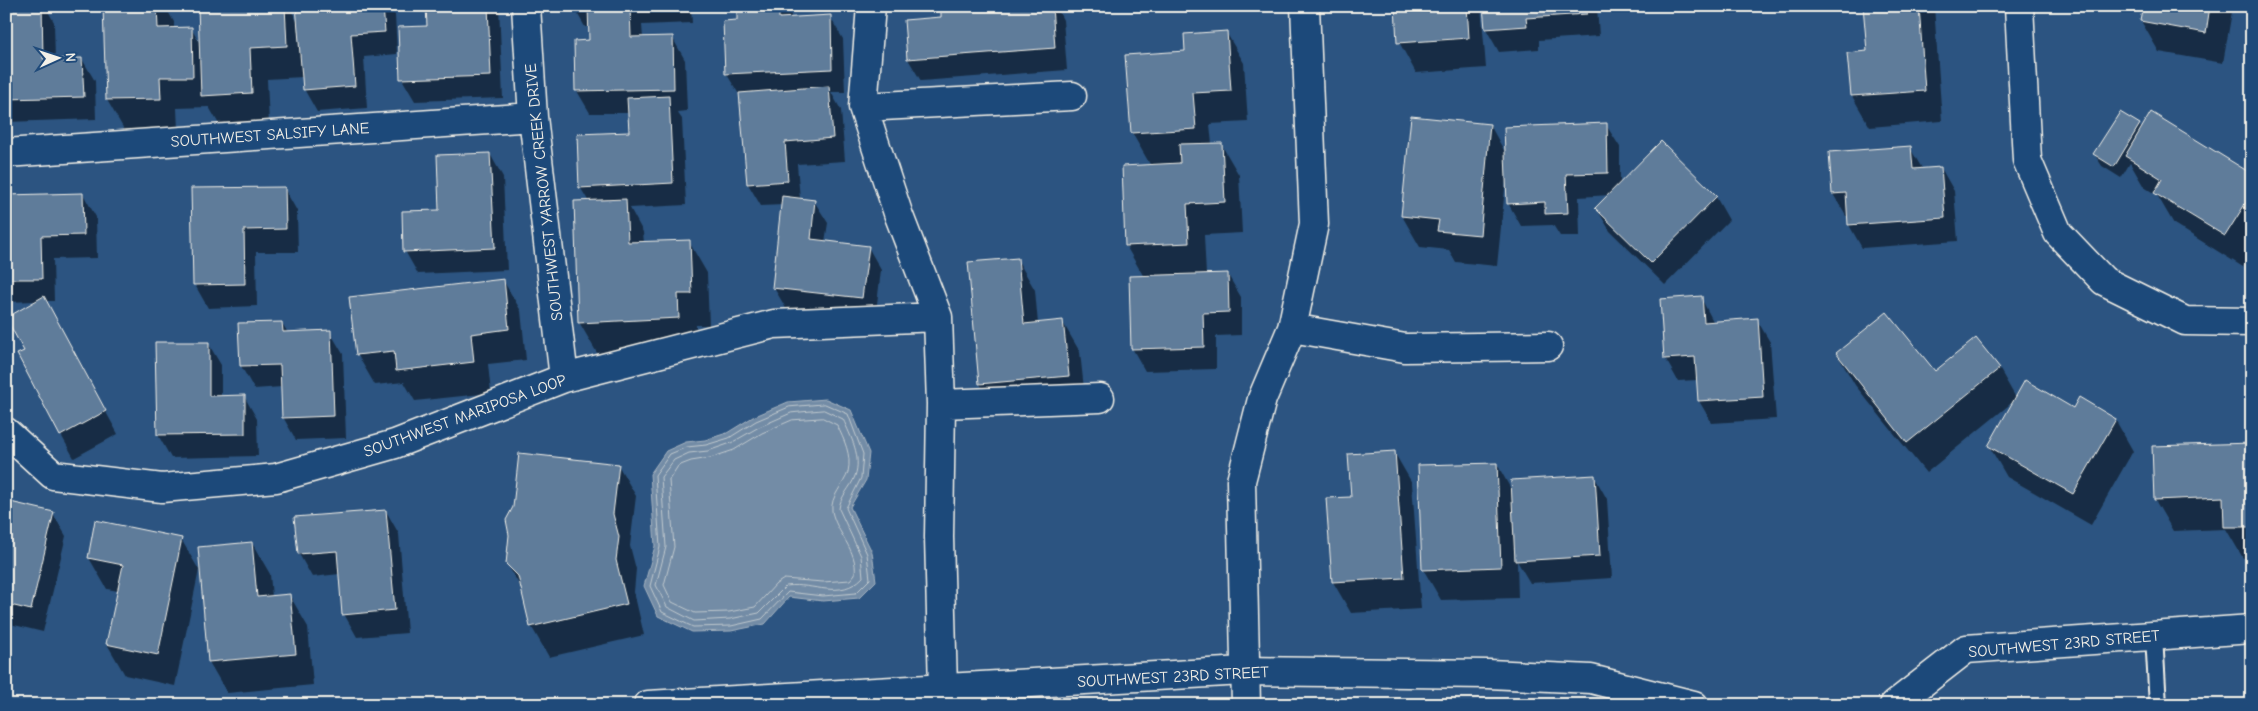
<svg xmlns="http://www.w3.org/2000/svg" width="2258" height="711" font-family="'Comic Neue',sans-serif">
	<rect width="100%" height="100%" fill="#2c5481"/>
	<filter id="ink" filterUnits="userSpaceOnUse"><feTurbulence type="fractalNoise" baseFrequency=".02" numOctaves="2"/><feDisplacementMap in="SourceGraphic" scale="10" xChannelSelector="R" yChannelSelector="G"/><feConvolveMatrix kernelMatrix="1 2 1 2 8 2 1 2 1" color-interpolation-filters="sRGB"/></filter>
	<g filter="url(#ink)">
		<path fill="#738ca6" stroke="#a7b4c0" d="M826 399 851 410 869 453 866 480 850 507 872 552 876 581 859 598 823 601 789 597 765 624 731 631 692 632 658 616 644 586 655 546 650 474 666 451 686 442 705 440 727 433 753 417 788 402Z"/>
		<path fill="#0007" d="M6 6H45L54 22 55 60 82 59 95 81 96 119 6 122Z
			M104 6H165L174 22V29L191 28 200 44 199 6H289L298 23 297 6H390L395 15 397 54 364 57 367 108 317 112 304 89 303 77 267 79 269 124 220 126 209 107 177 108 178 130 125 131 107 100Z
			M427 6H499L503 98 415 101 402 79 428 28Z
			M573 6H691L692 23 642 25 643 38 672 37 685 60 687 111 677 112 682 119 686 205 630 208 643 232 644 243 689 242 707 273 709 325H696V349L597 353 579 322 589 202 580 187 630 133 629 113H590L577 91 590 41V27H585Z
			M738 6H790L791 18 830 17 843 39 845 92H831L841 110 845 161 797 164 800 199 814 201 828 223 825 242 868 247 881 270 875 321 787 310 774 288 783 205 761 206 748 184 740 96 726 73 739 21Z
			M942 6H1056L1063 20 1067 70 921 81 908 59 943 19Z
			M1396 6H1481L1486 68 1416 73 1399 42Z
			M1485 6H1597L1599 36 1539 40V49L1499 52 1486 29Z
			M1864 6H1934L1942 121 1870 127 1852 96 1848 54 1868 52Z
			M2144 6H2233L2223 63 2159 52 2141 21Z
			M1226 32 1244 63 1248 122 1210 124 1212 144H1221L1239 175 1242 233 1204 235 1206 275H1228L1241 297V335L1216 336V369L1145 371 1132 348 1144 277 1126 246 1151 166 1132 133 1187 53Z
			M1490 125 1506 154 1606 125 1620 147V184L1716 197 1729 220 1665 285 1610 231 1597 209 1610 195 1579 197 1580 236H1560L1553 225 1521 226 1508 203 1506 178 1497 266 1456 262 1449 250 1420 247 1402 216Z
			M2139 125 2142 130 2252 176V253L2243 267 2174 224 2157 195 2144 187 2130 163 2121 178 2102 166 2095 155Z
			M1910 148 1923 170 1941 168 1954 191 1958 241 1862 248 1849 225V216H1846L1833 194Z
			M490 154 503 177 507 270 418 274 405 251Z
			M284 188 297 211 298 252H256L257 306 208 308 195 285 192 190Z
			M83 194 96 217 97 258 53 259 54 301H45L118 434 74 458 61 435 26 351 38 301 6 302V196Z
			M1017 259 1035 290 1038 324 1062 321 1080 352 1086 407 998 415 980 384Z
			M503 280 521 311 526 360 488 364 491 393 415 401 404 382 375 385 357 354Z
			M1701 298 1714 323 1757 320 1770 342 1776 419 1712 423 1699 401 1698 380 1678 381 1665 358Z
			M282 323 288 333 330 332 343 354 346 438 296 440 283 417 282 387 254 389 241 366Z
			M208 343 221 365V397L244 396 257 419 258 456 171 458 158 435 156 344Z
			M1837 354 1935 373 1999 368 2016 398 2115 419 2133 451 2091 525 2007 477 1989 446 2014 401 1926 473 1855 385Z
			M2252 444V558H2243L2226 529 2173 531 2155 500Z
			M1394 452 1412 483 1421 609 1351 613 1333 582 1328 500 1352 498Z
			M1497 464 1512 491 1594 476 1607 499 1612 578 1530 583 1517 561 1518 598 1441 600 1423 569Z
			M618 465 636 496 630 546 636 569 634 592 644 635 549 657 531 626 523 591 507 564Z
			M6 502 53 514 66 536 43 632 6 623Z
			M386 511 399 534 407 633 357 637 344 614 340 574 312 577 299 554Z
			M181 539 199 570 175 686 125 675 107 644 118 591 107 589 89 558Z
			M252 543 270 574 272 597 290 596 308 627 313 685 227 693 209 662Z"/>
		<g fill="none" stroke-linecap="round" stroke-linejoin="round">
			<path stroke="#c0c9ce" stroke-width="1" d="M825 404 848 414 863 454 861 478 846 508 867 554 870 579 856 593 823 596 788 592 762 619 731 626 693 627 662 612 650 586 660 547 655 475 670 454 687 447 706 445 729 438 756 421 789 407Z
				M824 410 843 419C851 437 862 457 855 476 851 488 840 496 839 509L861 556 863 577C840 601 814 582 786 586L759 613 730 619 694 621 667 607 656 585 666 547 661 477 674 460 689 453 708 451 731 443 759 427 791 413Z
				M823 418 837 425C844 440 852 455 848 472 844 485 830 496 832 511 836 533 858 550 855 574L850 580 823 582 784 579 776 584 755 607 729 612 695 613 672 602 664 585 674 547 669 480 678 466 691 461 710 458 734 450 762 433 792 420Z"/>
		</g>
		<path fill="#5e7b9a" stroke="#f4f1e8" d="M6 6H42L43 59 82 58 84 97 6 99Z
			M103 6H157L158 28 192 27 193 77H160L161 99 106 100Z
			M198 6H285L287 46 250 48 252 93 201 96Z
			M296 6H383L385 32 351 34 355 86 303 90Z
			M426 6H488L491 76 400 79 398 27 427 26Z
			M588 6H630L631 37 673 36 674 89 575 91 574 41 589 40Z
			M737 6H779V18L831 15 832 69 725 74 723 21 737 20Z
			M941 6H1052L1055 48 907 59 904 20 941 17Z
			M1395 6H1467L1469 38 1397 43Z
			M1483 6H1586L1587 14 1526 18 1527 26 1485 29Z
			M1863 6H1919L1925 91 1851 96 1847 53 1867 51Z
			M2143 6H2210L2206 33 2140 21Z
			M1227 31 1231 91 1193 93 1196 129 1131 133 1125 55 1185 51 1184 34Z
			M829 86 833 138 785 142 788 181 747 184 739 93Z
			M669 96 673 183 579 188 577 134 629 132 627 98Z
			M2120 112 2140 124 2114 167 2093 154Z
			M2151 112 2252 174V193L2225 236 2154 193 2162 179 2125 156Z
			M1411 116 1490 124 1480 235 1437 231 1439 220 1401 216Z
			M1607 123 1608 173 1566 174 1568 213 1545 214V202L1507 204 1504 127Z
			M1661 141 1717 196 1651 263 1595 208Z
			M1222 143 1225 202 1187 204 1189 243 1125 246 1122 166 1180 163 1179 144Z
			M1911 146 1913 169 1941 167 1945 218 1848 225 1846 193 1832 194 1829 152Z
			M490 153 495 248 403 252 402 211 439 210 437 155Z
			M285 187 286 229 244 230 245 284 193 285 191 188Z
			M83 193 84 235 41 236 42 279H6V195Z
			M782 196 815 200 811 239 869 246 862 298 772 288Z
			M626 199 628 242 690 240 692 294H678L679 318 578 323 574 201Z
			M1018 258 1024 324 1063 320 1069 376 979 384 968 262Z
			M1228 273 1229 312 1203 313 1204 347 1131 349 1129 276Z
			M504 279 509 329 471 334 474 362 396 371 394 351 356 355 349 297Z
			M44 296 106 411 60 436 17 354 24 351 6 318Z
			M1702 296 1704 322 1758 318 1763 397 1698 401 1695 357 1664 359 1660 299Z
			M1887 312 1935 371 1976 338 2000 368 1907 443 1836 353Z
			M282 322 283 332 331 330 334 416 282 418 280 365 240 366 238 323Z
			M155 342H209V396L245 395V434L157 435Z
			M2025 380 2073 408 2079 397 2116 419 2073 494 1988 446Z
			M2252 443V527H2224L2223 497 2154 500 2152 446Z
			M1395 451 1404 578 1332 582 1326 498 1351 497 1348 454Z
			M519 453 619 464 613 514 619 537 616 560 627 604 530 627 518 576 506 564 509 535 506 520 513 507Z
			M1497 463 1501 567 1422 570 1418 465Z
			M1595 475 1600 556 1515 561 1511 480Z
			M6 501 54 512 31 610 6 604Z
			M386 510 395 610 342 615 337 551 298 554 294 517Z
			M95 520 182 538 158 655 106 644 123 565 88 558Z
			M252 542 257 597 290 594 296 654 208 662 198 547Z"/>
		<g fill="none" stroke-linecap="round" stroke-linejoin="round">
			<g stroke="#f4f1e8" stroke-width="20">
				<path id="lane" d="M2154 636 2158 705"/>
			</g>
			<g stroke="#f4f1e8" stroke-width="31">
				<path id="street" d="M526 6 533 117 564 378
					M871 6 863 107 899 216 938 317 941 404 939 537 943 689
					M2019 6 2027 160 2058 233 2104 281 2185 321 2252 322
					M863 107 1072 96
					M6 153 533 117
					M1292 328 1405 348 1548 346
					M941 404 1100 398
					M6 432 53 475 162 488 276 478 395 444 564 378 774 324 938 317
					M1246 705 1241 481 1262 399 1292 328 1314 224 1305 6"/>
			</g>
			<g stroke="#f4f1e8" stroke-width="31">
				<path id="secondary" d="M648 705 1244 671 1489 674 1591 679 1694 705
					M1894 705 1966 649 2252 629"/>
			</g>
			<use href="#lane" stroke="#1f4a7a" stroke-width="16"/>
			<use href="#street" stroke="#1f4a7a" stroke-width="28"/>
			<use href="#secondary" stroke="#1f4a7a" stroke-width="28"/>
		</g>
	</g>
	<g text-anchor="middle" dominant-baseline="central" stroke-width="4" stroke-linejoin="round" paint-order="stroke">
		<g font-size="16" fill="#f4f1e8" stroke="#1f4a7a">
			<text transform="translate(270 135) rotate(-4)">SOUTHWEST SALSIFY LANE</text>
			<text transform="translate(544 192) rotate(-96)">SOUTHWEST YARROW CREEK DRIVE</text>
			<text transform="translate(465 416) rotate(-20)">SOUTHWEST MARIPOSA LOOP</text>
			<text transform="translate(2064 644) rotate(-5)">SOUTHWEST 23RD STREET</text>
			<text transform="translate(1173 677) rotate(-3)">SOUTHWEST 23RD STREET</text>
		</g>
	</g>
	<rect width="2258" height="711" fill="none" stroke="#1f4a7a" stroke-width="25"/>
	<rect x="12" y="12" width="2233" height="686" fill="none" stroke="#f4f1e8" stroke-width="2" filter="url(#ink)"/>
	<g transform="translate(58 58) rotate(87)" stroke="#1f4a7a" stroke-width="4" paint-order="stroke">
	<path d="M0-4L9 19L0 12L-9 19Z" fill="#f4f1e8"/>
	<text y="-8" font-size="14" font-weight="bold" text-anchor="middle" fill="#f4f1e8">N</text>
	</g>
</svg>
